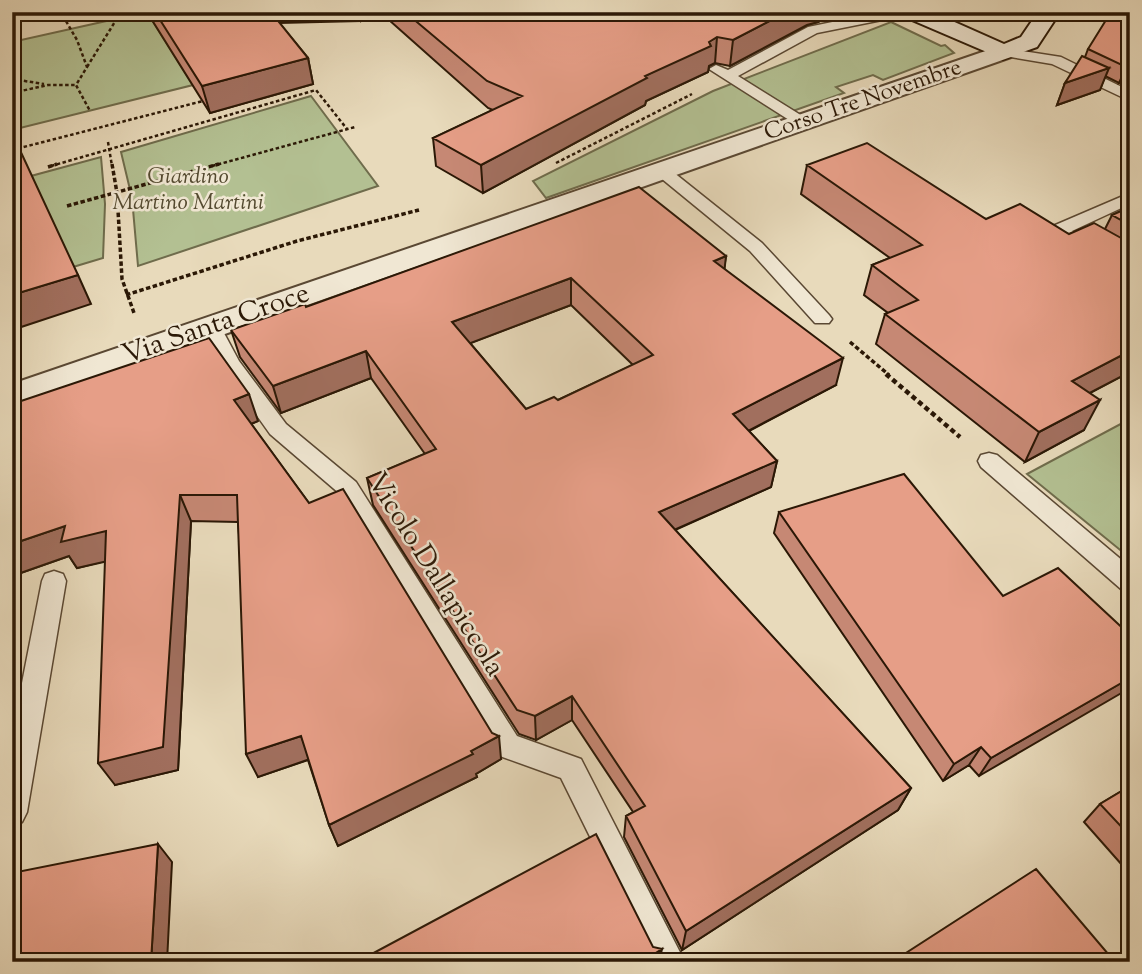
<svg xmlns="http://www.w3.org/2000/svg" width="1142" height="974" font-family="'Sorts Mill Goudy',serif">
	<rect width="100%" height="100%" fill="#e8dabb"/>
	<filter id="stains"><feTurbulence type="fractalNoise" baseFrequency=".00286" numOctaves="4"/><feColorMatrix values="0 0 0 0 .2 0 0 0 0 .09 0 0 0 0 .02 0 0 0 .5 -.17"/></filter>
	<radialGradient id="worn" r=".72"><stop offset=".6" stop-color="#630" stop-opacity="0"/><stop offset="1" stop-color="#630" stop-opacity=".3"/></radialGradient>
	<path fill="#b3c092" stroke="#6f6c4c" stroke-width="2" d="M147 12 193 85 12 130V42Z
		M891 22 941 46 945 45 954 53 883 80 873 75 836 87 844 93 546 198 533 181 713 91Z
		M311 96 378 186 138 266 132 198 121 152Z
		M101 157 105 204 103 258 73 267 31 176Z
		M1130 419V558L1027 474Z"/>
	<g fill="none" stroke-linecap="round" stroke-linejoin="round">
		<g stroke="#5a4833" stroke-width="3">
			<path id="service" d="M12 12H35L12 18Z
				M881 12H908L902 16 817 33 738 76 807 119 810 122 807 125H797L709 69 716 65 728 70 808 27Z
				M1003 48 1061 57 1130 91V101L1052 64 998 55 996 52Z
				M662 166 668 168 762 243 829 315 832 319 829 323H815L750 251 656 174 654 171Z
				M1130 193V204L1072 231 1130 265V278L1050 230 1053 226Z
				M211 320 218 322 239 361 286 424 356 482 517 736 581 759 685 962H652L561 778 497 755 340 494 270 434 223 368 201 326 204 322Z
				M989 453 997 455 1130 567V592L1121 589 981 467 978 461 981 455Z
				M54 571 63 574 66 581 27 812 22 822 12 826V734L42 581 45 574Z"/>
		</g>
		<g stroke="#5a4833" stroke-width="4">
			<path id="tertiary" d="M1003 45 1011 47 1015 52 1011 57 12 409V384Z"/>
		</g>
		<g stroke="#2b1806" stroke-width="4">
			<path id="secondary" d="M902 12H932L1004 44 1021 37 1038 12H1060L1037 47 1003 59 905 17Z"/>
		</g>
		<path stroke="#2b1806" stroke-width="2.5" stroke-dasharray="3.5 2.5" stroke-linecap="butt" d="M63 16 77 40 87 67 76 85 90 111
			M87 67 121 12
			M12 79 44 84
			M12 93 48 85H76
			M108 142 112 166
			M12 150 203 101
			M556 163 692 94
			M51 166 316 90 347 129
			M212 166 355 127"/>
		<path stroke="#2b1806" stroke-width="3.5" stroke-dasharray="4.5 2.5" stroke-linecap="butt" d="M112 164 117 193 122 279 134 313
			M48 167 57 164
			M67 206 219 164
			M126 295 297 241 419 210
			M850 342 889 375"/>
		<path stroke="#2b1806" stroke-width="4.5" stroke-dasharray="5 3.5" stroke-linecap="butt" d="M886 374 960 437"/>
		<use href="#service" fill="#f0e7d3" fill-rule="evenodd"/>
		<use href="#tertiary" fill="#f0e7d3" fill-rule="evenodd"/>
		<use href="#secondary" fill="#f0e7d3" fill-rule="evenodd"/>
	</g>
	<path fill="#c68874" stroke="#2b1806" stroke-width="2" fill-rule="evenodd" d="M126 12H375L361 21 279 23 308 58 313 84 210 113 150 17Z
		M380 12H837L818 22 807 25 730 66 715 63 709 66 708 72 646 101 645 105 483 193 436 166 433 138 493 110 488 108Z
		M1130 12V79L1119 83 1105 76 1100 90 1057 105 1065 83 1085 57 1088 49Z
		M807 165 986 219 1069 234 1105 229 1112 215 1130 207V372L1090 393 1084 430 1025 462 876 344 885 314 888 313 864 295 872 265 890 258 801 194Z
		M726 256 724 269 836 385 749 431 777 461 771 487 675 530 911 788 898 810 682 950 624 837 626 816 633 812 572 720 536 740 519 734 373 505 367 478 425 454 371 378 281 413 240 357 231 330 306 307ZM571 305 633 365 558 400 526 409 470 343Z
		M12 404 258 421 251 424 309 503 501 759 476 774 477 777 338 846 329 825 308 760 258 777 238 522 191 521 178 770 115 785 105 561 77 568 69 556 12 576Z
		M779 512 1003 596 1130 635 979 776 969 765 943 781 774 533Z
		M1130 786V874L1084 822 1100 804Z"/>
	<path fill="#a16f5e" stroke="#2b1806" stroke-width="2" d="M360 12H375L361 21Z
		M787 12H837L818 22 807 25 730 66 733 40Z
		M717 37 715 63 709 66 708 72 646 101 645 105 483 193 481 165Z
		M308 58 313 84 210 113 202 86Z
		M1130 65V79L1119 83 1126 67Z
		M1109 68 1100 90 1057 105 1065 83Z
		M726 256 723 283 714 261Z
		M78 275 91 304 12 330V295Z
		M571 278V305L455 349 452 322Z
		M366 351 371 378 281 413 273 386Z
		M1130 351V372L1057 410 1072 381Z
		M843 358 836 385 729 441 733 414Z
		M249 394 258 421 243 427 234 400Z
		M1100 400 1084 430 1025 462 1039 432Z
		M777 461 771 487 656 538 659 512Z
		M180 495 191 521 178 770 115 785 98 763Z
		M65 526 106 531 121 558 77 568 69 556 12 576V544Z
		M1130 678V688L979 776 991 758Z
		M572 696V720L536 740 535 716Z
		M301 736 310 759 258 777 246 754Z
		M499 736 501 759 476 774 477 777 338 846 329 825Z
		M981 747 969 765 943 781 954 764Z
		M911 788 898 810 682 950 686 931Z
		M158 844 172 862 167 962H151Z
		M662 949 659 962H652L654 954Z"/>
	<path fill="#e69e87" stroke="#2b1806" stroke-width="2" fill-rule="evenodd" d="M155 12H271L308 58 202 86Z
		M405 12H787L733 40 717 37 709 42 711 46 645 76 647 78 481 165 433 138 522 96 487 81Z
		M1111 12H1130V65L1126 67 1088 49Z
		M1082 56 1109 68 1065 83Z
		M12 133 78 275 12 295Z
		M867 143 986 219 1020 204 1069 234 1094 223 1130 243V351L1072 381 1100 400 1039 432 885 314 918 300 872 265 922 245 807 165Z
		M639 187 726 256 714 261 843 358 733 414 777 461 659 512 911 788 686 931 626 816 645 806 572 696 535 716 517 710 367 478 436 449 366 351 273 386 231 330 305 304 306 307ZM571 278 653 355 558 400 554 397 526 409 452 322Z
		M1130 207V225L1112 215Z
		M209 338 249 394 234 400 309 503 343 489 492 733 499 736 471 751 473 754 329 825 301 736 246 754 237 495H180L163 747 98 763 106 531 61 542 65 526 12 544V404Z
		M904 474 1003 596 1058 568 1130 635V678L991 758 981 747 954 764 779 512Z
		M1130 786V836L1100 804Z
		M596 834 653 947 662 949 654 954 658 962H368L366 957Z
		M158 844 151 962H12V873Z
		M1036 869 1115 962H892Z"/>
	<g text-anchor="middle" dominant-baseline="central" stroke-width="5" stroke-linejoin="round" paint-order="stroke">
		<g font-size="23" fill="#2b1806" stroke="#f0e7d3">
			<text transform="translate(863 101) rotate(-19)">Corso Tre Novembre</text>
		</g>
		<g font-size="23" font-style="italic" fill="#544a30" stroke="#f0e7d3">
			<text x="188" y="177">Giardino<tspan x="188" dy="26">Martino Martini</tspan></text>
		</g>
		<g font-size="28" fill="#2b1806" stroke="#f0e7d3">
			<text transform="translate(216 325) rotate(-19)">Via Santa Croce</text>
			<text transform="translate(435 575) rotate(58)">Vicolo Dallapiccola</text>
		</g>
	</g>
	<rect width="1142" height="974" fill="none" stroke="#e8dabb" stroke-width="42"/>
	<rect x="14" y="14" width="1114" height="946" fill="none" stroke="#2b1806" stroke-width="3.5"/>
	<rect x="21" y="21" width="1100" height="932" fill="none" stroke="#2b1806" stroke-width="2"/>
	<rect width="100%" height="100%" filter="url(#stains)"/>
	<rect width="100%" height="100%" fill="url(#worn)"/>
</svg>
